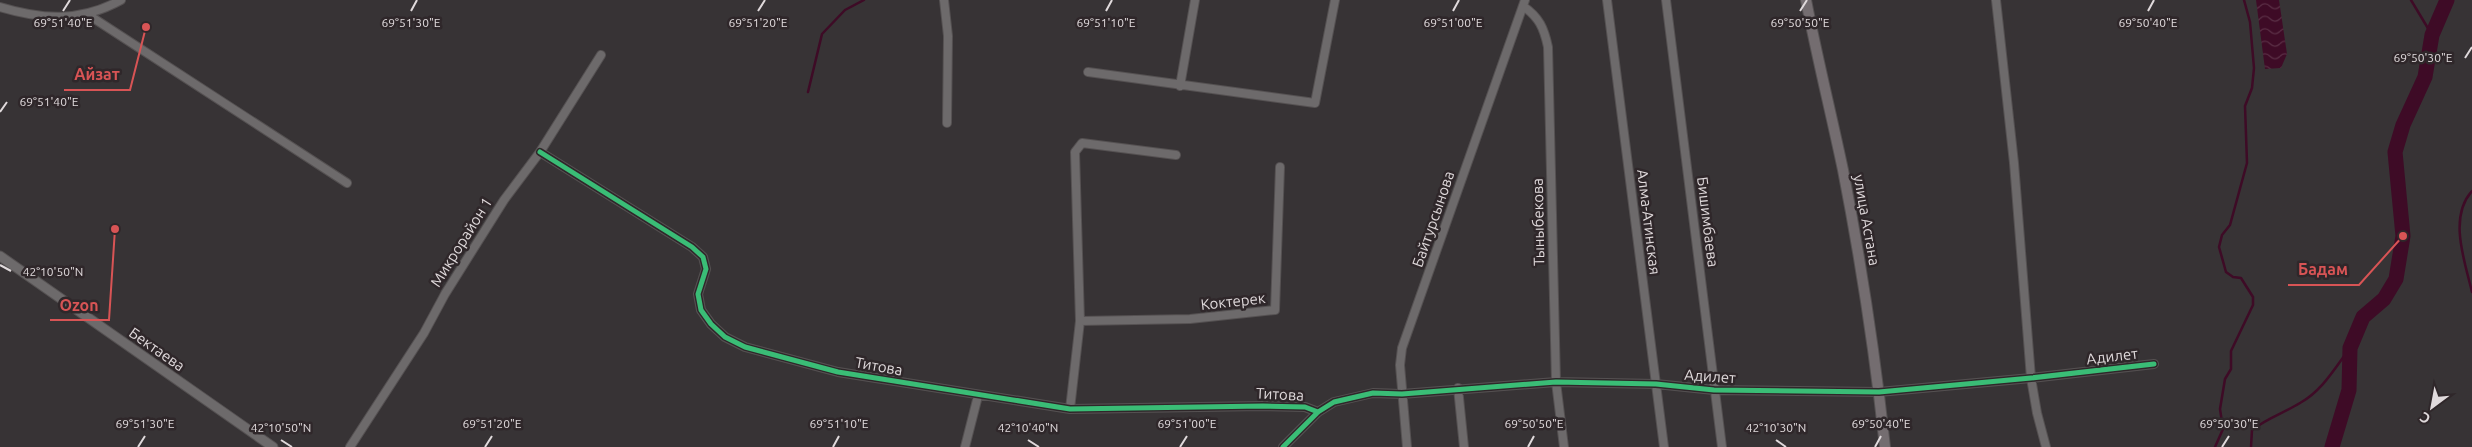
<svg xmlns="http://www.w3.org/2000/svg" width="2472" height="447" font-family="Ubuntu,sans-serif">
	<defs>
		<pattern id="water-waves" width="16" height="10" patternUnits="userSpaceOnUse" patternTransform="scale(1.25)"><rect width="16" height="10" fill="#3e0b26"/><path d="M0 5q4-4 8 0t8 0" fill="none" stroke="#5a2e45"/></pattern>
	</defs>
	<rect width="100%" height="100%" fill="#373335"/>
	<path fill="url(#water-waves)" d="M2256 0H2279L2287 54 2281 68 2265 69Z"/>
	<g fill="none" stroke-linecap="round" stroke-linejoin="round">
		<path stroke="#3e0b26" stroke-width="2.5" d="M2411 0 2432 35
			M808 92 822 34 845 10 864 0
			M2472 191C2448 217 2465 262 2472 292
			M2215 447 2223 429 2220 409 2225 379 2231 369V351L2253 305V297L2241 278 2233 277 2226 272 2219 247 2222 235 2230 225 2247 163 2245 106 2252 88 2254 68 2250 22 2244 0
			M2251 447 2252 430C2267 418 2284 413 2300 403 2322 391 2335 368 2350 348"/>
		<path stroke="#3e0b26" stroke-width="15" d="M2332 447 2349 390 2350 348 2363 317 2384 299 2396 279 2403 236 2395 152 2403 125 2425 77 2432 35 2447 0"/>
		<g stroke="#555152" stroke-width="10">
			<path id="minor" d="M944 0 948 36 947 123
				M1607 0 1664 447
				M1666 0 1722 447
				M1996 0 2014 163 2031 378 2037 413 2046 447
				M1523 6C1539 17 1544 28 1548 47L1556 382 1564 447
				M0 7C43 20 81 22 121 0
				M87 14 347 183
				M1088 72 1315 103 1335 0
				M1180 86 1195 0
				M540 152 692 247 703 257 706 269 698 294 701 310 711 324 725 337 745 347 838 372 1070 409 1263 406 1305 407 1318 412
				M1080 321 1190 319 1275 310 1280 167
				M1458 388 1464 447
				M1070 409 1080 321 1075 152 1082 143 1176 155
				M350 447 424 333 445 294 504 200 540 152 601 55
				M965 447 978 396
				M1283 447 1318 412 1334 402 1373 393 1402 394 1556 382 1656 384 1714 390 1879 392 2031 378 2154 364
				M1407 447 1400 365 1402 348 1525 0"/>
		</g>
		<g stroke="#555152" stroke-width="11">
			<path id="tertiary" d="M0 256 273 447"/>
		</g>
		<g stroke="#555152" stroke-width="12">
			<path id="secondary" d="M1806 0C1817 57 1831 113 1843 170 1861 262 1875 354 1885 447"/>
		</g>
		<use href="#minor" stroke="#6d6a6b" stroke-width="8"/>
		<use href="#tertiary" stroke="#6d6a6b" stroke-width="9"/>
		<use href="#secondary" stroke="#746d70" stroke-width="10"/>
		<g stroke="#2f272a" stroke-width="8">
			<path id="cycleway" d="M540 152 692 247 703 257 706 269 698 294 701 310 711 324 725 337 745 347 838 372 1070 409 1263 406 1305 407 1318 412
				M1283 447 1318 412 1334 402 1373 393 1402 394 1556 382 1656 384 1714 390 1879 392 2031 378 2154 364"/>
		</g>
		<use href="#cycleway" stroke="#3abd76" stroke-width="5"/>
	</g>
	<path fill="none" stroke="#e0dadc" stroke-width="2" d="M63 11 70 0M411 11 417 0M758 11 765 0M1106 11 1112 0M1453 11 1459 0M1800 11 1807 0M2148 11 2154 0M2465 58 2472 47M0 112 7 102M0 265 11 271M281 440 292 447M1028 440 1039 447M1776 440 1786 447M138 447 145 436M485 447 492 436M833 447 839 436M1180 447 1187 436M1528 447 1534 436M1875 447 1881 436M2222 447 2229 436"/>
	<g text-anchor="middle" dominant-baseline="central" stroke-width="5" stroke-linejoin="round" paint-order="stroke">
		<g font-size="15" fill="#e0dadc" stroke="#2f272a">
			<text transform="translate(1433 219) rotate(-71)">Байтурсынова</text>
			<text transform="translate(1867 220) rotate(80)">улица Астана</text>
			<text transform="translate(1538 222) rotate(-91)">Тыныбекова</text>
			<text transform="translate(1649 222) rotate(83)">Алма-Атинская</text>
			<text transform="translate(1708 222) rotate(83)">Бишимбаева</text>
			<text transform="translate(461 242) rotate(-58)">Микрорайон 1</text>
			<text transform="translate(1233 301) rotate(-6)">Коктерек</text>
			<text transform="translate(157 349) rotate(35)">Бектаева</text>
			<text transform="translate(2112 356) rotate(-7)">Адилет</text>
			<text transform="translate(879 366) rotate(10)">Титова</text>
			<text transform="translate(1710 376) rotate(4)">Адилет</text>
			<text transform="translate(1280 394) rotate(3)">Титова</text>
		</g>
	</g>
	<g font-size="12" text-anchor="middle" fill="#e0dadc" stroke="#2f272a" stroke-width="5" stroke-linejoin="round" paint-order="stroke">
		<text x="63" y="27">69°51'40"E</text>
		<text x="411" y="27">69°51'30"E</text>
		<text x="758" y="27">69°51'20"E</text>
		<text x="1106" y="27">69°51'10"E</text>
		<text x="1453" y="27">69°51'00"E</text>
		<text x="1800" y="27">69°50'50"E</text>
		<text x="2148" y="27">69°50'40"E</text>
		<text x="2423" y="62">69°50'30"E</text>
		<text x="49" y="106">69°51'40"E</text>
		<text x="53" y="276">42°10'50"N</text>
		<text x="145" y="428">69°51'30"E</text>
		<text x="492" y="428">69°51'20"E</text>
		<text x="839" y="428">69°51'10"E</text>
		<text x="1187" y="428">69°51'00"E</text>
		<text x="1534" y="428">69°50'50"E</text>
		<text x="1881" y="428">69°50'40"E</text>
		<text x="2229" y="428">69°50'30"E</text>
		<text x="281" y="432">42°10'50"N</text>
		<text x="1028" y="432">42°10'40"N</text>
		<text x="1776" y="432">42°10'30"N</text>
	</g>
	<path fill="none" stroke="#d85455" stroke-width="2" d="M146 27L130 90H64M2403 236L2359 285H2288M115 229L109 320H50"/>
	<g fill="#d85455" stroke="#2f272a" stroke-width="2">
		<circle cx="146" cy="27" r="5"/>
		<circle cx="2403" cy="236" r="5"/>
		<circle cx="115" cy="229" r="5"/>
	</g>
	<g font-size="16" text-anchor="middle" font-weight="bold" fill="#d85455" stroke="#2f272a" stroke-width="5" stroke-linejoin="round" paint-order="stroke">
		<text x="97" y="80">Айзат</text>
		<text x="2323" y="275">Бадам</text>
		<text x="79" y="311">Ozon</text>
	</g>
	<g transform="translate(2432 407) rotate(212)" stroke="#2f272a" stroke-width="4" paint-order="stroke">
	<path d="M0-4L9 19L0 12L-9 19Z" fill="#e0dadc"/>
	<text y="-8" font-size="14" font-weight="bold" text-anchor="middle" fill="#e0dadc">С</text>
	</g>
</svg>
